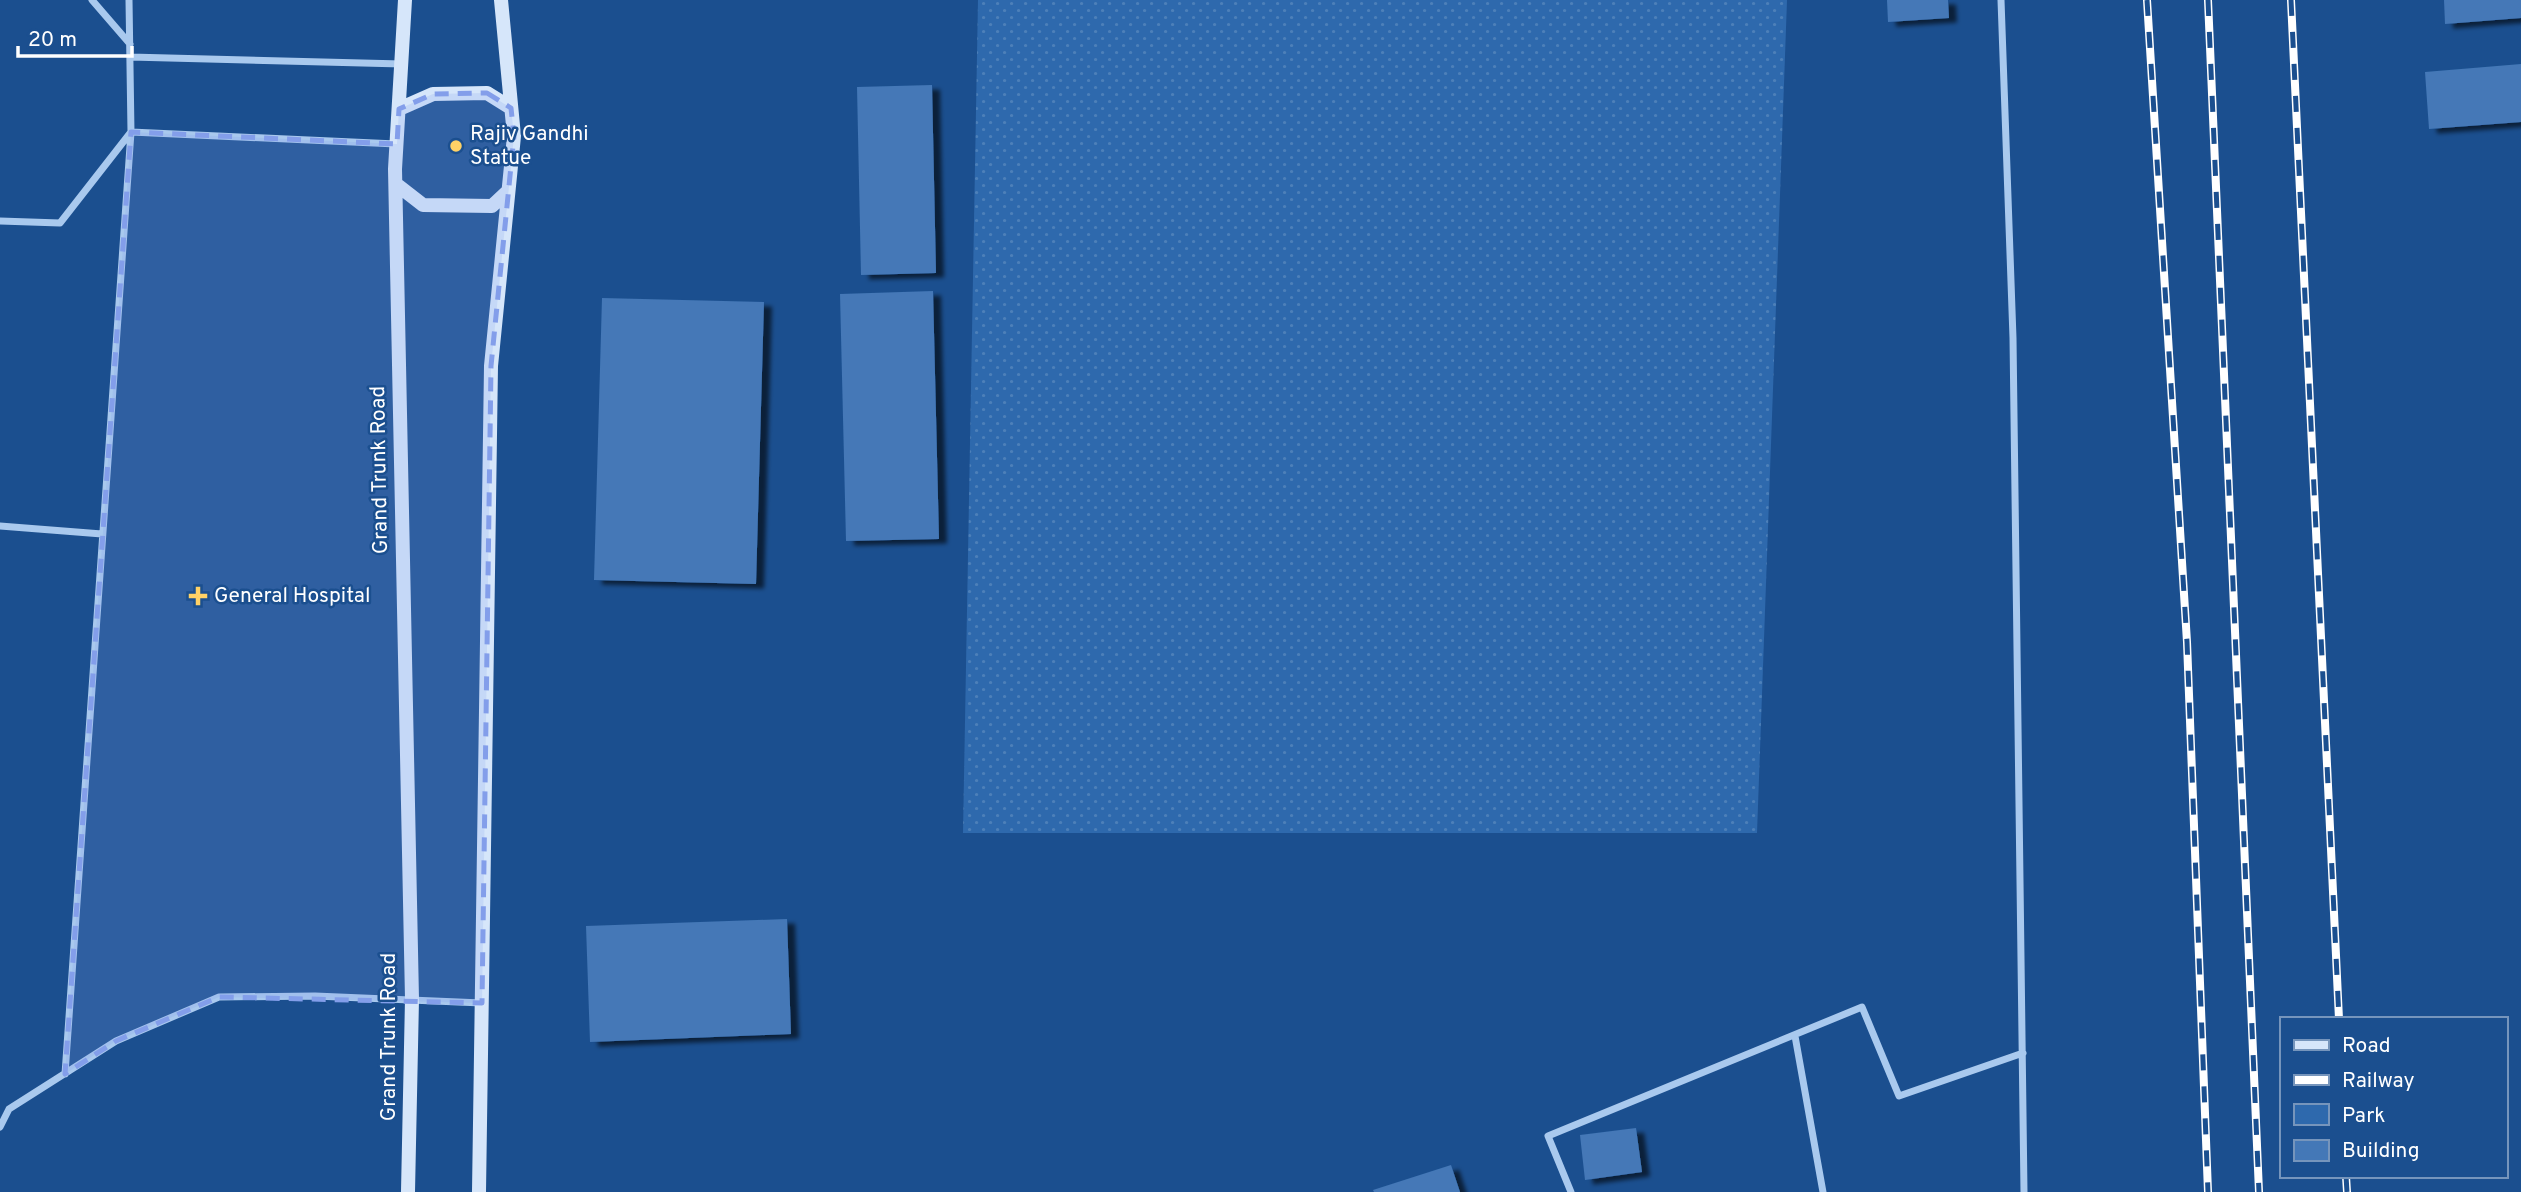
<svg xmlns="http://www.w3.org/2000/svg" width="2521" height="1192" font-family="Overpass,sans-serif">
	<defs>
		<pattern id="green-dots" width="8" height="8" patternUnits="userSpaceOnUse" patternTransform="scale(1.75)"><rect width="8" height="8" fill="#2e69ad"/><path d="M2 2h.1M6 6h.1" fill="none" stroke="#4d80b9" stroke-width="1.8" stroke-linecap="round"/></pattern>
		<filter id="shadow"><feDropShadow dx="8" dy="4.5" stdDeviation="2" flood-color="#0009"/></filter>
	</defs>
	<rect width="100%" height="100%" fill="#1b4f8f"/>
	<path fill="url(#green-dots)" d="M978 0H1787L1757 833H963Z"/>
	<path fill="#4478b7" filter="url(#shadow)" d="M1887 0H1948L1949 18 1888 22Z
		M2444 0H2521V18L2445 24Z
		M2521 64V122L2429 129 2425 72Z
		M932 85 936 273 861 275 857 87Z
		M933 291 939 539 846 541 840 294Z
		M602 298 764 302 756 584 594 580Z
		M787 919 791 1034 590 1042 586 926Z
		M1636 1128 1642 1172 1585 1180 1580 1135Z
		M1451 1165 1460 1192H1374L1373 1190Z"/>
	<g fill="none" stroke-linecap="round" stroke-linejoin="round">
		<path stroke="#a9c9ee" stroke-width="7" d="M92 0 130 44
			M2001 0 2013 338 2024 1192
			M130 57 402 64
			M0 221 60 223 131 132 396 144
			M0 526 102 534
			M1795 1036 1823 1192
			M65 1074 131 132 129 0
			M0 1127 9 1109 116 1041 219 997 315 996 482 1003
			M1571 1192 1548 1136 1862 1007 1899 1096 2023 1053"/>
		<path stroke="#d6e6fa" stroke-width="14" d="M405 0 395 169 412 999 408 1192
			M399 109 433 94 487 93 511 108
			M396 184 423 205 492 206 508 191
			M479 1192 491 366 514 136 501 0"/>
		<g stroke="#fff" stroke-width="8">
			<path id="rail" d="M2147 0 2187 642 2208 1192
				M2208 0 2259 1192
				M2291 0 2339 1019
				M2346 1176 2347 1192"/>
		</g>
		<use href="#rail" stroke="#1b4f8f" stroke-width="5" stroke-dasharray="16" stroke-linecap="butt"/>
	</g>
	<path fill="#839eea" fill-opacity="0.2" stroke="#839eea" stroke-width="5" stroke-dasharray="14 9" stroke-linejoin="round" d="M487 93 511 108 514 136 491 366 482 1003 219 997 116 1041 65 1074 131 132 397 144 399 109 433 94Z"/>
	<g fill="#ffd166" stroke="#1b4f8f" stroke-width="2.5">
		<circle cx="456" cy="146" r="7"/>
		<path d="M194.5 585.5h7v7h7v7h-7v7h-7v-7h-7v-7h7z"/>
	</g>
	<g text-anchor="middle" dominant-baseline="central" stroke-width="5" stroke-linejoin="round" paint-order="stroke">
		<g font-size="21" fill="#fff" stroke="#1b4f8f" text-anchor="start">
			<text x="470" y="134">Rajiv Gandhi<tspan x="470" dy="24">Statue</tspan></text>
			<text x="214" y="596">General Hospital</text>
		</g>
		<g font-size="21" fill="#fff" stroke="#1b4f8f">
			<text transform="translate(380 470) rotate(-91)">Grand Trunk Road</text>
			<text transform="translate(389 1037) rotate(-90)">Grand Trunk Road</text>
		</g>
	</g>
	<rect x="2280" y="1017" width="228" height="161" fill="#1b4f8f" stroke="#7695bc" stroke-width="2"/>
	<rect x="2294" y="1040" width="35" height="10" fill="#d6e6fa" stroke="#7695bc" stroke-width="2"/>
	<text x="2342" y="1052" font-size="21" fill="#ffffff">Road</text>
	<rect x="2294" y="1075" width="35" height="10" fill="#ffffff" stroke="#7695bc" stroke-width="2"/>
	<text x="2342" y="1087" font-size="21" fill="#ffffff">Railway</text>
	<rect x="2294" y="1104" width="35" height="21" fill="#2e69ad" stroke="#7695bc" stroke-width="2"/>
	<text x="2342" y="1122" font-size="21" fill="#ffffff">Park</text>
	<rect x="2294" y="1140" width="35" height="21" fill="#4478b7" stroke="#7695bc" stroke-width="2"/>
	<text x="2342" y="1157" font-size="21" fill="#ffffff">Building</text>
	<path d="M18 46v10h114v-10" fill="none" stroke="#ffffff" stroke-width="3.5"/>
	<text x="28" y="46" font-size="21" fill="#ffffff" stroke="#1b4f8f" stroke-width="5" paint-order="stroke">20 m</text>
</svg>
